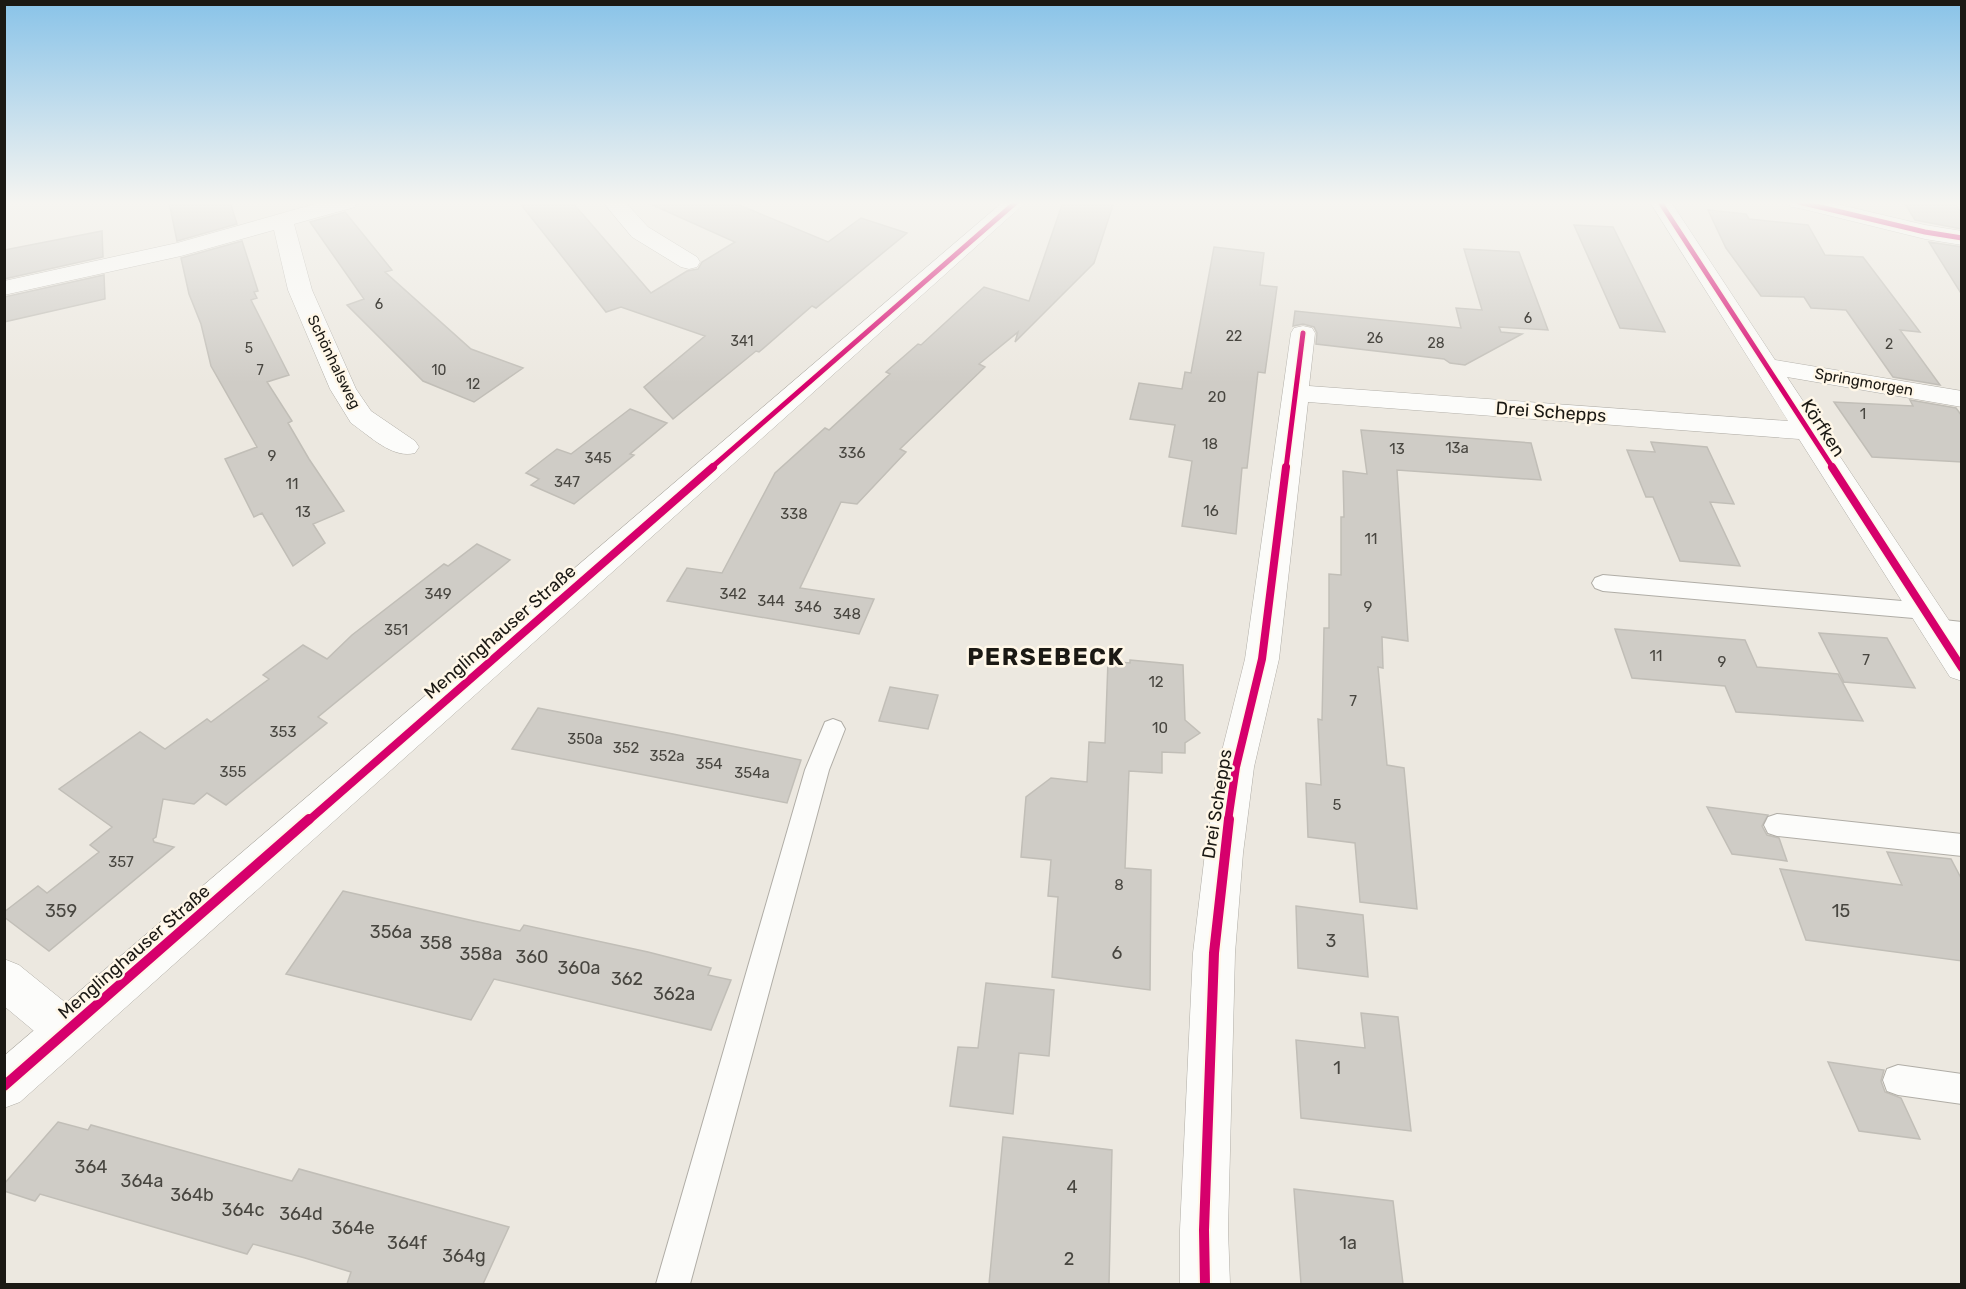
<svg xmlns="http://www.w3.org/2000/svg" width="1966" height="1289" font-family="Rubik,sans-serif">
	<rect width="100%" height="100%" fill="#ece8e0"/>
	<path fill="#cfccc6" stroke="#c1beb7" stroke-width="1.5" d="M169 202H230L237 224 177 241Z
		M519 202H572L651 293 687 271 698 269 702 262 735 242 646 202H732L828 242 861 218 907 233 816 308 812 306 759 352 756 351 673 419 644 387 705 336 621 307 606 312Z
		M1063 202H1114L1094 263 1015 342 1018 332 979 364 985 367 900 449 906 452 857 504 841 502 800 588 874 599 859 634 667 601 687 568 722 573 775 473 825 428 829 430 890 374 886 372 918 344 921 345 984 287 1029 301Z
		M1904 202H1954L1962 214V229L1915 220Z
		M1708 210 1746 214 1749 219 1808 225 1825 255 1863 257 1920 332 1900 330 1940 385 1893 377 1846 310 1811 308 1804 297 1761 296 1726 248Z
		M345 212 392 270 385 272 471 349 523 368 474 402 423 381 347 305 364 299 310 222Z
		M1574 225 1613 227 1665 332 1620 328Z
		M102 231 103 257 4 279V250Z
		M242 241 258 291 254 292 257 298 251 300 289 375 267 382 292 421 288 423 309 459 344 511 313 524 325 543 293 566 262 513 254 517 225 459 257 447 211 366 201 324 189 294 181 258Z
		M1929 242 1962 247V295Z
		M1214 247 1264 253 1260 285 1277 287 1265 373 1258 372 1247 468H1242L1236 534 1182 526 1192 461 1169 457 1175 425 1130 419 1139 383 1182 389 1185 372 1191 373Z
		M1464 249 1519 252 1548 330 1499 327 1501 332 1522 334 1465 365 1450 363 1444 359 1316 344 1317 333 1314 327 1303 324 1293 326 1295 311 1461 328 1456 308 1482 310Z
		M104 275 105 299 4 322V297Z
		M1910 400 1956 408 1962 416V462L1872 457 1834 402 1913 406Z
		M630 409 667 423 630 454 634 455 574 504 531 485 539 479 526 473 557 449 571 454Z
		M1361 430 1531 443 1541 480 1397 470 1408 641 1382 637 1383 668 1378 667 1387 765 1404 768 1417 909 1360 902 1355 843 1308 837 1306 783 1321 785 1318 719 1322 720 1324 628H1329V574L1341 575V517H1344L1343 471 1367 474Z
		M1651 442 1707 447 1734 504 1710 502 1740 566 1680 561 1653 497H1646L1627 450 1655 452Z
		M477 544 510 560 318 717 327 723 226 805 207 793 194 804 163 799 156 837 153 839 154 842 174 847 49 951 4 917V912L38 886 47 893 99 852 90 845 112 827 59 789 140 732 165 749 207 719 211 722 269 679 263 675 303 645 327 659 352 635 444 564 448 566Z
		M1615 629 1745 640 1757 667 1838 674 1863 721 1736 712 1725 686 1632 678Z
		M1819 633 1887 638 1915 688 1844 682Z
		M1130 660 1183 665 1185 720 1200 733 1185 743V753L1162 752V773L1129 771 1125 868 1151 870 1150 990 1052 977 1058 897 1048 896 1051 860 1021 857 1026 797 1051 778 1087 782 1089 742 1105 743 1108 661 1130 663Z
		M890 687 938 695 928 729 879 721Z
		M538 708 673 734 801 760 787 803 512 749Z
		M1707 807 1768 815 1762 826 1767 835 1779 838 1787 861 1732 854Z
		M1887 852 1951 859 1962 880V961L1806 940 1780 869 1902 885Z
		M343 891 474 921 520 931 524 925 648 952 711 968 708 975 731 980 711 1030 494 979 471 1020 286 974Z
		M1296 906 1363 915 1368 977 1298 968Z
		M986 983 1054 990 1049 1056 1019 1053 1013 1114 950 1106 958 1047 978 1048Z
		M1361 1013 1398 1017 1411 1131 1301 1118 1296 1040 1365 1048Z
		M1828 1062 1884 1070 1881 1081 1885 1092 1901 1098 1920 1139 1859 1131Z
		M58 1122 88 1130 91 1125 292 1181 299 1169 509 1227 483 1284H347L351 1272 305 1258 253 1244 247 1254 40 1194 35 1201 4 1191V1184Z
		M1003 1137 1112 1150 1109 1284H989Z
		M1294 1189 1393 1201 1403 1284H1301Z"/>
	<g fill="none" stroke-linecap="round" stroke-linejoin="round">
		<g stroke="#b0ada6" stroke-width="2">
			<path id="service" d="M1603 575 1925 603 1933 605 1936 611 1933 617 1925 619 1603 591 1595 588 1592 583 1595 578Z
				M1935 619 1962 622V638L1927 633 1924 627 1927 621Z
				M833 719 841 722 845 729 829 770 690 1284H656L805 770 825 722Z
				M1777 814 1962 834V856L1777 836 1768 833 1764 825 1768 817Z
				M1898 1065 1962 1074V1104L1898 1095 1887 1091 1883 1080 1887 1069Z"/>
		</g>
		<g stroke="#b0ada6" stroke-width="1">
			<path id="minor" d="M322 202H357L355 207 294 224 312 290 356 389 371 411 415 441 419 447 415 453C392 459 370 436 351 423L330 389 288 290 274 230 181 256 4 295V281L177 243Z
				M603 202H625L648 227 697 257 700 262 697 267 689 269 681 267 632 237Z
				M1650 202H1671L1775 360 1962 391V407L1787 377 1962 640V681L1950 677 1799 439 1308 402 1279 659 1254 767 1243 853 1235 953 1228 1230 1230 1284H1180V1230L1193 953 1205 853 1218 767 1245 659 1291 333 1294 328 1303 326 1312 328 1315 333 1309 386 1788 421Z
				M4 959 19 965 82 1016 89 1031 82 1046 67 1052 52 1046 4 1006Z"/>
		</g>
		<g stroke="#b0ada6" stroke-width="1">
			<path id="tertiary" d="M1003 202H1026L20 1102 4 1108V1056Z
				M1789 202H1828L1925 225 1962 231V245L1925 239 1799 208 1791 207Z"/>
		</g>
		<use href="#service" fill="#fcfcfa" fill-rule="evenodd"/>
		<use href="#minor" fill="#fcfcfa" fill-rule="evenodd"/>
		<use href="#tertiary" fill="#fcfcfa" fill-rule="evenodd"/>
		<g stroke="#fff7e8" stroke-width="8">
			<path id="cycleway-far2" d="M1660 202 1833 468
				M1799 202 1925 232 1962 238
				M711 468 1016 202
				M1286 468 1303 333"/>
		</g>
		<g stroke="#fff7e8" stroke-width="11">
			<path id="cycleway-far1" d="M1832 467 1962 668
				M308 821 713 467
				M1228 821 1236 767 1262 659 1286 467"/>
		</g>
		<g stroke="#fff7e8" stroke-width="14">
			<path id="cycleway" d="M4 1086 309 819
				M1205 1284 1204 1230 1214 953 1229 819"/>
		</g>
		<use href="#cycleway-far2" stroke="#d6006c" stroke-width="5"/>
		<use href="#cycleway-far1" stroke="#d6006c" stroke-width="8"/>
		<use href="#cycleway" stroke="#d6006c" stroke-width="10"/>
	</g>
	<linearGradient id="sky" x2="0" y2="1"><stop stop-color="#89c3e8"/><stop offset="0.53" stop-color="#f6f5f1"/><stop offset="1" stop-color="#f6f5f1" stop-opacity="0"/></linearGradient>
	<rect width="1966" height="383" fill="url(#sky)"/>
	<g text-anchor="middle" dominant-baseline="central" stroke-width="5" stroke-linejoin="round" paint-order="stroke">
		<g font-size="14" fill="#484640">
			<text x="379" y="304">6</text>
			<text x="1528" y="318">6</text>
			<text x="1234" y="336">22</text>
			<text x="1375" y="338">26</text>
			<text x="742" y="341">341</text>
			<text x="1436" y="343">28</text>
			<text x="1889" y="344">2</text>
			<text x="249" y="348">5</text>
			<text x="260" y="370">7</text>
			<text x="439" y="370">10</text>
			<text x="473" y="384">12</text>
		</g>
		<g font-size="15" fill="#1b1914" stroke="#fff7e8">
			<text transform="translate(334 362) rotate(64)">Schönhalsweg</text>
			<text transform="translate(1864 382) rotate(10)">Springmorgen</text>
		</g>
		<g font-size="15" fill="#484640">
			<text x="1217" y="397">20</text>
			<text x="1863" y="414">1</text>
			<text x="1210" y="444">18</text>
			<text x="1457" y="448">13a</text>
			<text x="1397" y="449">13</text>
			<text x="852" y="453">336</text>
			<text x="272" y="456">9</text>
			<text x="598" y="458">345</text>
			<text x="567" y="482">347</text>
			<text x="292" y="484">11</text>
			<text x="1211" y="511">16</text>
			<text x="303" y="512">13</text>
			<text x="794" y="514">338</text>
			<text x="1371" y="539">11</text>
			<text x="438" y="594">349</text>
			<text x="733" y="594">342</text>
			<text x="771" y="601">344</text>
			<text x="808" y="607">346</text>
			<text x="1368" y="607">9</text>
			<text x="847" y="614">348</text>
			<text x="396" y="630">351</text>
			<text x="1656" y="656">11</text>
			<text x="1866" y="660">7</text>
			<text x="1722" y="662">9</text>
			<text x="1156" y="682">12</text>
			<text x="1353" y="701">7</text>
			<text x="1160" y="728">10</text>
			<text x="283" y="732">353</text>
			<text x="585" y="739">350a</text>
			<text x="626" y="748">352</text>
			<text x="667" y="756">352a</text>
			<text x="709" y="764">354</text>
			<text x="233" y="772">355</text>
			<text x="752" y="773">354a</text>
			<text x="1337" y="805">5</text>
			<text x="121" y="862">357</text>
			<text x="1119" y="885">8</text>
		</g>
		<g font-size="18" fill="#1b1914" stroke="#fff7e8">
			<text transform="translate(1551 412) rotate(4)">Drei Schepps</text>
			<text transform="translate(1823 428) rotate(57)">Körfken</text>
			<text transform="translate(500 632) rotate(-41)">Menglinghauser Straße</text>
			<text transform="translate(1217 804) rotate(-81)">Drei Schepps</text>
			<text transform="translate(134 952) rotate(-41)">Menglinghauser Straße</text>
		</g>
		<g font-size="18" fill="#484640">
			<text x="61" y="911">359</text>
			<text x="1841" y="911">15</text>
			<text x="391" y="932">356a</text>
			<text x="1331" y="941">3</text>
			<text x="436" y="943">358</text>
			<text x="1117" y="953">6</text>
			<text x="481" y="954">358a</text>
			<text x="532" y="957">360</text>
			<text x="579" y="968">360a</text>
			<text x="627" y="979">362</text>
			<text x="674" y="994">362a</text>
			<text x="1337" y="1068">1</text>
			<text x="91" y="1167">364</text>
			<text x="142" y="1181">364a</text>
			<text x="1072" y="1187">4</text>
			<text x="192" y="1195">364b</text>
			<text x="243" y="1210">364c</text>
			<text x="301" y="1214">364d</text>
			<text x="353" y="1228">364e</text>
			<text x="407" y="1243">364f</text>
			<text x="1348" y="1243">1a</text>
			<text x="464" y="1256">364g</text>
			<text x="1069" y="1259">2</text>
		</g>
		<g font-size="24" font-weight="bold" letter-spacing="1.5" fill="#1b1914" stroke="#fff7e8">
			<text x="1046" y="657">PERSEBECK</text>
		</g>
	</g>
	<rect width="1966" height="1289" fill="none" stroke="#1b1914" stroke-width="12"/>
</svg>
